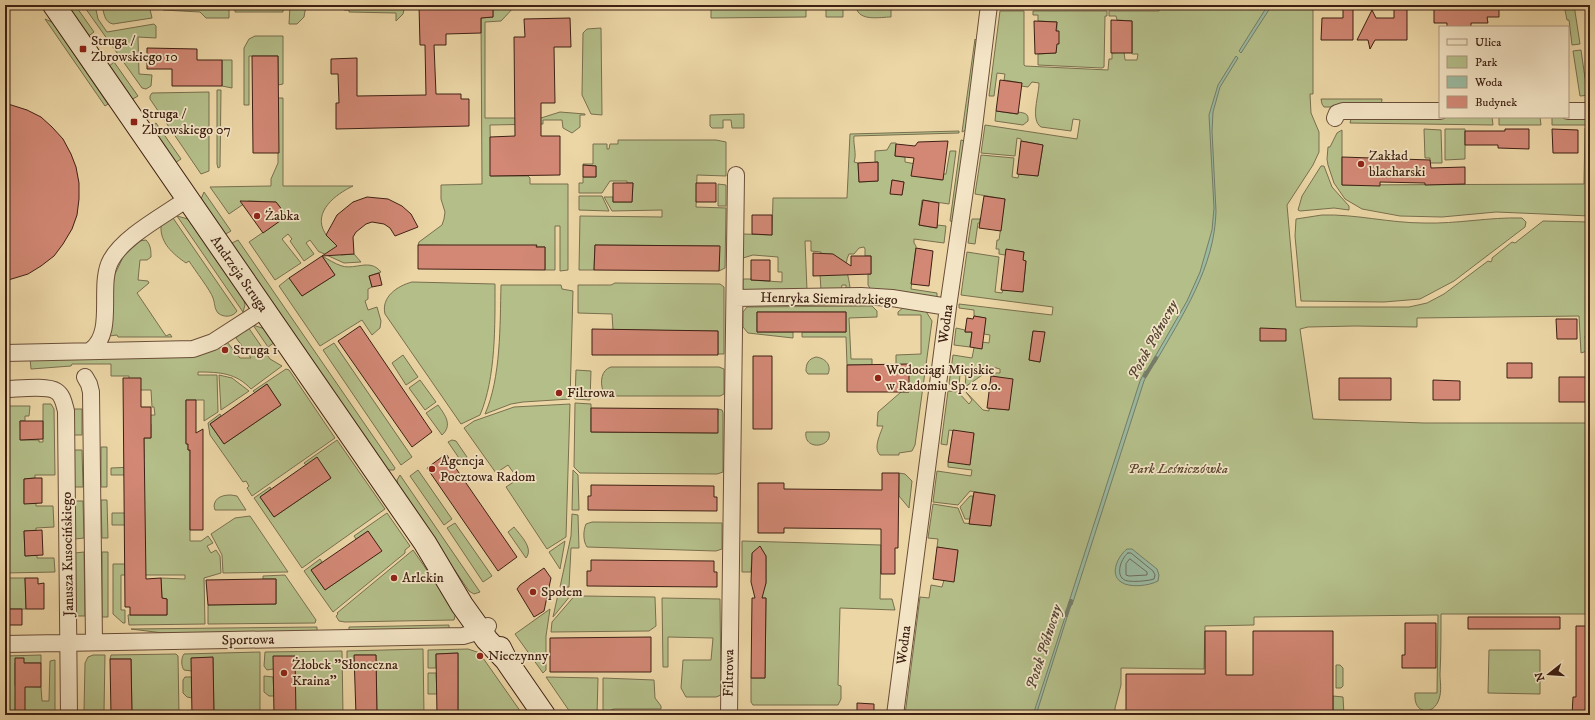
<svg xmlns="http://www.w3.org/2000/svg" width="1595" height="720" font-family="'IM FELL DW Pica',serif">
	<rect width="100%" height="100%" fill="#ecd6a6"/>
	<filter id="stains"><feTurbulence type="fractalNoise" baseFrequency=".005" numOctaves="4"/><feColorMatrix values="0 0 0 0 .2 0 0 0 0 .09 0 0 0 0 .02 0 0 0 .5 -.17"/></filter>
	<radialGradient id="worn" r=".72"><stop offset=".6" stop-color="#630" stop-opacity="0"/><stop offset="1" stop-color="#630" stop-opacity=".3"/></radialGradient>
	<path fill="#b4be89" stroke="#796f4e" fill-rule="evenodd" d="M66 5H75L94 32 87 37Z
		M83 5H95L98 19 107 32 154 24 156 26V38L138 37 139 74 152 75 151 86 146 89 142 88Z
		M102 5H149L152 18 113 24C104 22 104 13 102 5Z
		M162 5H229V18H206L200 12 163 10Z
		M235 5H283V12H235Z
		M290 5H306L304 17 297 24H289Z
		M344 5H405L403 14 396 21V13L349 12V10H344Z
		M493 5H516L501 21 485 22V118H541L560 112 585 114V115H580V127L572 133 563 128 562 120H543V124L490 125 491 176H528L530 178V184H568V270L560 271V226H555V270H545V247L418 245 419 242 442 225 444 219 445 212 441 199V185L482 184 481 18 493 17Z
		M711 5H740L745 9H806V17L711 18Z
		M826 5H832L833 7H841L843 9V17H826Z
		M865 5H891V17C880 17 859 22 856 7H865Z
		M1160 5H1313V94H1310L1311 113 1319 132V152L1313 165 1287 205 1296 307H1409L1427 303 1444 294 1488 261 1491 262 1492 260V258L1512 242 1515 243 1543 221 1590 222V335L1585 336 1587 351 1581 353 1579 316 1417 318V327L1355 326 1308 327 1300 329 1313 419 1424 423H1590V614H1441C1441 634 1441 654 1440 674 1440 681 1442 691 1439 699 1434 716 1413 715 1415 693H1437L1438 615 1254 617V625L1205 626 1204 669 1121 668V685L1115 708V715H905L920 597 929 598 931 585 942 587 944 580 954 581 958 551 937 547 938 539 928 538 933 504 958 508 964 523 991 526 995 495 970 491 958 505 933 502 937 471 971 476 972 470 948 467V462L970 464 974 434 949 430 947 445 941 444 948 391 958 392 969 404 972 400 966 392 983 410 989 411V408L1009 410 1002 378 993 376 994 373H1000V369L989 366 988 371 965 387 966 375H960L959 386 949 384 953 355 972 358 974 348 982 342 989 343 990 335 984 334 985 318 974 316V310L959 308V304L1052 315 1053 307 961 295 967 252 999 257 995 292 1002 293 1003 290 1023 291 1026 261 1023 260 1024 252 1011 250 1005 255 999 254V249H996L997 240H999L1005 199 975 194 981 155 1014 158 1012 177 1018 178 1019 174 1038 176 1043 145 1021 141V139L1017 138 1015 156 981 153 985 125 1077 139 1080 120 1073 119 1071 131 1041 127C1030 120 1039 95 1039 83L1032 82 1028 87 1021 86 1022 83 1004 80 1005 74 997 73 994 96H989L1000 11H1024V65L1025 66 1108 70 1109 59H1112V53L1124 52 1125 60H1137L1138 54H1132V21L1117 20 1116 16H1109V11H1159ZM1033 331 1044 332 1040 362 1029 360Z
		M1564 5H1574L1580 44 1572 45 1569 20H1567Z
		M1033 11H1107V16H1105L1104 67 1102 68 1038 65V54L1056 53 1057 22 1038 21V15H1033Z
		M45 19 52 22 108 104 105 106Z
		M601 28 602 115 591 114 582 95 583 33 587 29Z
		M255 36H283V84L278 85V56H249V105H244V48L249 39Z
		M975 39 977 41 966 130 962 132Z
		M1581 50 1586 85H1590V95L1580 96 1573 51Z
		M222 60H232V88L222 86Z
		M114 62 138 96 131 100 108 67Z
		M217 90H221L220 167 218 168 217 164Z
		M209 92V171L201 174 150 99V96L152 93Z
		M278 98H283V186H353C336 194 312 212 325 233 327 237 332 241 336 244L339 240 341 255 354 254 361 262 344 263 320 252H319L310 240 306 243 314 254 304 261 290 241 292 239 288 234 282 239 301 263 275 280 249 242 287 216 276 202 248 201 229 214 210 187 271 186V179L278 163Z
		M1321 99H1382L1381 107H1324L1322 104Z
		M996 111 1017 114 1018 112C1024 113 1029 113 1028 121L1023 125 995 121Z
		M744 114V128H732L731 120H723V128H712L710 126V115Z
		M1356 117H1492L1493 125 1350 123 1351 119Z
		M1499 117H1540L1541 125H1499Z
		M1552 117H1590V125H1552Z
		M156 123 181 159 175 163 150 127Z
		M1585 128 1590 129V216L1496 212 1442 217 1400 216 1362 209 1345 199 1334 183 1328 165 1327 159 1328 147H1330L1337 133 1342 130V185L1584 184Z
		M1424 129 1441 130 1442 163H1430V158H1425Z
		M1445 129H1465V159L1445 160Z
		M959 131V133L854 136C853 145 857 154 854 162L858 163 859 182 878 181V162H875V151L887 150 891 143H896L895 156 905 157V162L921 165 920 177 942 180 943 174H946L950 151H956L949 204 922 200 919 225 936 228 937 225 946 226 944 243 914 239V243L916 246 911 289 937 293V297L871 290 868 285V274H871V256H865V249L864 247 859 248 854 254H849C843 265 849 276 850 288H846V285H842L841 290H821L820 275 834 255 830 254 821 256V252L811 251V241H805L807 290 743 291V279H751V280L782 282V272H778V257L753 255 743 258V234L772 235 773 198H847L850 134ZM892 180 904 182 902 195 891 193Z
		M618 140H716L726 142V176L697 175 696 207 726 208 725 268 719 271V246L595 245 594 270H579L580 216 662 217V210L612 211 604 197H613V202H632L633 183H627V181H610L602 193H579V183H583V177H596V166L583 165V164H593V144H607V149H609L610 144H618Z
		M961 140 965 141 954 222 950 221Z
		M1321 166H1324L1332 187 1349 206V210L1334 208 1300 211 1298 210 1302 196Z
		M718 184 726 185V206H718Z
		M204 192 231 231 224 235 201 199Z
		M579 196H602L609 211 579 210Z
		M1322 215C1356 214 1389 223 1424 223 1457 224 1489 217 1522 218L1526 222 1525 227 1454 281 1420 299 1384 302 1301 301 1295 236 1296 219Z
		M177 216 188 219 243 296 245 305 243 312Z
		M173 218 237 311C233 317 224 318 218 313 214 308 215 303 213 298 211 291 194 269 189 261L186 263C173 254 160 243 161 226Z
		M972 219H980V223H978L975 244 968 243Z
		M146 240C151 245 151 251 151 257L147 260H140L138 280 148 281 149 283 137 293 166 336 170 334 172 337H118L117 335 109 336 114 276 125 253 139 241Z
		M238 240 395 468 394 470H388L230 244Z
		M322 256C328 259 335 264 342 266 356 270 370 258 381 272L369 276 372 287 368 289V299L365 301 368 310 377 307 381 321 380 328 372 335 362 320 320 346 279 286 289 278 302 296 335 275Z
		M412 282 495 284C495 324 496 378 480 415L461 424 385 314C381 297 397 286 412 282Z
		M615 283 720 284 724 287V354H718V331L613 330 612 314 578 313V285H611Z
		M501 285H561L562 289 573 291 570 399 523 402 511 404 485 414C501 378 500 325 501 285Z
		M872 306 877 311V317L849 318 851 359H872V365H847L846 337H802V332H846V312H757V332H793V338L748 333 743 327V312L747 307Z
		M904 307 925 310 932 321 915 445 912 451 899 453V455H880C873 448 880 435 883 426H877L878 412 901 392 896 364V355L921 354V315H898V312Z
		M253 325 265 329 275 342 268 347Z
		M248 327 270 359 282 366 251 389C236 373 220 372 198 372V375H217L218 412 204 421V400H186V443L188 444V450H190V541H201L208 536 213 543 207 546 211 553 216 550 220 556 221 573 204 578 205 624 129 625 128 615H167V599L162 598 161 578 185 579V575H121V610H125V623H123L113 614V564H135V525H112V513H134L131 475H111V468L135 467 144 458V438H151V424L124 416 155 415 154 407H152L151 390H141L129 378V376H111V364H72L71 366 31 369 30 358 227 342 240 358H251L236 338Z
		M956 328 965 330V332H972L970 347 954 345Z
		M334 343 412 457 401 465 323 350Z
		M403 355 418 377 406 385 392 363Z
		M816 357C825 358 832 365 828 374H808L806 371C806 364 808 359 816 357Z
		M611 367H719L724 369V394L720 396H610L603 391C600 382 601 370 611 367Z
		M286 369 289 370 335 438 252 496 247 488 249 486 246 481 243 482 210 435 208 423 220 414 221 416 210 424 224 444 281 405 267 384 255 393 253 391Z
		M576 370 591 371 590 400 575 399Z
		M219 375 232 378 249 391 221 410Z
		M420 380 436 402 425 410 409 388Z
		M575 403 591 404V432L717 433 718 409 722 410 723 413V472L717 474 580 473 574 467Z
		M43 404H51L54 409 55 475H35V478L24 479V503H36V506H53L54 527 36 528V531H24L25 556 37 555V558H54L55 572 5 573V406H30L29 416H25V421H20L21 440H39V442H43Z
		M570 404 566 537 547 549 506 487 518 479 508 465 496 473 464 428 474 421 514 407Z
		M438 405C445 415 453 425 442 435L426 413Z
		M72 409H82V435H73Z
		M806 432H829C833 448 803 451 806 432Z
		M337 440 385 509 302 568 254 498 270 487 271 489 260 497 274 517 331 478 317 458 306 465 304 463Z
		M452 440 456 441 467 457 461 461 448 442Z
		M101 447H107V487H101Z
		M73 450H82L83 487H74Z
		M418 470 452 519 444 525 410 476Z
		M573 470 578 475 579 510H572Z
		M899 473 905 474 912 481 909 508 899 496Z
		M400 475 480 592 474 594 469 591 399 489 397 480Z
		M231 495 237 496 246 510H215L214 506C215 497 223 495 231 495Z
		M970 496H973L970 519H965L960 507Z
		M101 500H107L108 538H102Z
		M74 501H83L84 538 75 539Z
		M387 513 410 546 405 550V553L333 612 304 571 320 559 322 562 311 570 325 590 381 551 368 531 356 539 354 536Z
		M572 514 578 515 579 548H571L569 587H560L571 536Z
		M250 516 288 572 223 573 222 555 211 534 235 518Z
		M592 522 722 523V549L716 551 587 547C583 541 583 531 586 524Z
		M455 523 492 576 483 582 447 528Z
		M514 527C520 535 534 548 526 558L508 532Z
		M565 541 560 569 549 552Z
		M742 541 881 545 880 599H892L895 610 840 608 838 685 841 686V699L838 705H753L751 702V678H765L766 598H760L766 583V556L761 549 754 551 752 555 751 572H742Z
		M413 550 456 612 454 620 345 622 339 621 336 616 338 614 337 613Z
		M84 552 85 616H78L76 611 75 553Z
		M102 552H108V617H102Z
		M285 575 316 620 315 623 208 624V605L276 604V579H263V576Z
		M5 578H25L26 609H5Z
		M559 590H575L553 617Z
		M577 593 583 596 655 597 656 626 649 631 551 632 552 622Z
		M662 598 720 599 721 695 716 697H686L681 688 683 660H711L713 638 668 637V667H663Z
		M550 609 546 636V670L543 673 515 634Z
		M449 625V629L349 631V627Z
		M317 627V632L163 633 131 629Z
		M423 649 424 715H377L376 655H355V666H347V651Z
		M468 649 480 653 477 655 480 659 483 658 523 715H458V653L436 654V668H428V650Z
		M1489 650H1540V694L1488 693Z
		M342 651 343 715H296L273 669 267 670 264 666 265 652Z
		M260 652V715H214L213 658H192V671L184 670C181 666 181 658 184 654Z
		M176 654 178 656 179 715H132L131 659H110L111 655Z
		M41 655V663H15V686L41 687 42 701H49L50 661 55 660V715H15L14 712H5V656Z
		M93 655H105L104 711H84L85 663 88 657Z
		M1336 665H1340L1343 668V686L1341 688H1336Z
		M428 673H436L437 694H428Z
		M264 676 273 677 274 696H269L264 692Z
		M185 677H192V698L187 697 183 693V680Z
		M546 677 598 678 597 715H572Z
		M603 678 654 680 655 698 661 706V709H614L609 711 608 713H603Z
		M1333 696 1343 697 1344 715H1333Z"/>
	<path fill="#9abaa1" stroke="#757c68" d="M1268 5H1272L1241 53 1239 51Z
		M1236 56 1238 58 1220 87 1213 112 1212 131 1216 211C1215 267 1182 316 1155 363L1152 362 1187 301 1200 272 1212 230 1214 208 1209 115 1218 85Z
		M1145 371 1148 373 1144 381 1072 605H1068L1140 381Z
		M1127 549H1132L1157 569 1159 575 1158 581C1149 586 1129 588 1121 582 1109 574 1118 556 1127 549Z
		M1067 611H1069L1036 715H1033Z"/>
	<g fill="none" stroke-linecap="round" stroke-linejoin="round">
		<path stroke="#6c6d5a" stroke-width="1" d="M1128 553H1131L1153 571 1155 575 1154 579 1150 580C1144 581 1135 582 1128 581 1114 579 1120 559 1128 553Z
			M1130 559 1147 572V575L1129 576 1126 575V564Z"/>
		<path stroke="#757c68" stroke-width="4" d="M1145 376 1156 358
			M1066 615 1071 601"/>
	</g>
	<path fill="#d28875" stroke="#3e2013" d="M419 5H493V17L481 18V33L446 34V45H434L436 94H461V99H469V126L336 129V103H339L338 74H331V59L357 58V96L426 95 425 45H420Z
		M1394 5H1407V40H1375L1370 49 1368 40H1357L1372 10 1376 18H1394Z
		M1434 5H1499V17H1487L1488 23H1471V27H1447V23H1434Z
		M1353 6V40H1321L1322 18H1343V7Z
		M570 18 571 47H554L555 103H541V136H560V175L490 176V137L515 136 514 37H525L524 19Z
		M1111 20 1132 21V53H1111Z
		M1034 21 1057 22 1056 31H1059V44H1057L1056 53 1035 54Z
		M147 48 197 49V60H222V86H172V69H147Z
		M252 56H278L279 153H253Z
		M1000 80 1022 83 1018 114 996 111Z
		M5 103 27 110 41 117 52 127 63 139 71 154 76 167 79 183V199L77 215 72 229 63 244 54 256 41 266 28 274 5 281Z
		M1505 129H1529V149L1498 148V145H1465V131H1505Z
		M1552 129 1578 130V153H1553Z
		M948 141 943 180 911 176 914 158 895 156 896 144 915 146 918 142Z
		M1021 141 1043 145 1038 176 1017 174Z
		M1342 157 1430 160 1431 168 1465 167V184L1425 185V183L1380 182V186L1342 185Z
		M878 162V181L859 182 858 163Z
		M583 165 596 166V177H583Z
		M892 180 904 182 902 195 890 194Z
		M613 183H633L632 202H613Z
		M696 183H716V202H696Z
		M984 196 1005 199 1001 231 979 228Z
		M367 197 388 199 402 206 411 214 418 227 395 236 390 228 384 224 372 222 366 224 356 232 353 237 354 254 322 256 337 246 326 235 337 215 353 202Z
		M923 200 939 203 937 228 919 225Z
		M240 201 276 202 287 216 263 233Z
		M752 215H772V235L752 234Z
		M418 245H537L536 247H545V270L418 269Z
		M595 245 720 246 719 271 594 270Z
		M916 248 933 251 929 286 911 284Z
		M1006 249 1024 252 1023 260 1026 261 1023 292 1001 290Z
		M813 253 833 254 851 266V256H871V274L813 276Z
		M322 256 335 275 302 296 289 278Z
		M751 260H770V281L751 280Z
		M379 273 382 285 372 287 369 276Z
		M757 312H846V332H757Z
		M974 316 986 318 982 349 970 347 972 332H965L967 318 973 319Z
		M1556 319H1577V339H1557Z
		M360 326 432 432 412 447 338 341Z
		M1260 328 1286 329V341H1260Z
		M592 329 718 331V355H592Z
		M1033 331 1045 332 1040 362 1029 360Z
		M753 356H772V429H753Z
		M1507 363H1532V378H1507Z
		M909 364V392H847V365Z
		M991 376 1013 379 1009 410 987 408Z
		M1559 377H1590V402H1559Z
		M123 378H141V407H151V438H144L146 579 161 578 162 598 167 599V615H130V607H125Z
		M1339 378H1391V400H1339Z
		M1433 380 1460 381V400H1433Z
		M267 384 281 405 224 444 210 424Z
		M186 400H196V433L203 429V530H190V450H188V444H186Z
		M591 408 718 409V433L591 432Z
		M20 421H43V439L20 440Z
		M953 430 974 433 970 465 948 462Z
		M446 454 517 557 498 571 427 468Z
		M317 457 331 478 274 517 260 497Z
		M882 473H899L898 548H895V574H881V529L784 528V533H758V483H784V489L882 490Z
		M35 478H42V503L24 504V479Z
		M591 485 714 486V497H717V511L588 510V496H591Z
		M974 492 995 495 991 526 969 524Z
		M42 530 43 555 25 556 24 531Z
		M368 531 382 551 325 590 311 570Z
		M760 546 766 556V583L762 598H766L765 678H751L752 598H755L751 582 752 555V553Z
		M937 547 958 550 954 582 933 579Z
		M591 560 714 561V572H717V587L587 586V571H591Z
		M544 568 551 578 544 611 534 617 517 589 520 585Z
		M25 578H38V584L44 583V609H26Z
		M263 579H276V604L208 605 206 580Z
		M5 609H22V625H5Z
		M1468 617H1560V629H1468Z
		M1405 623H1436V668H1402V655H1405Z
		M1576 626H1590V715H1572L1573 697H1576Z
		M1205 631H1226V675H1253V631H1333V715H1126V674H1205Z
		M651 637V672H550V638Z
		M458 653V715H437L436 654Z
		M354 655H376L377 715H356Z
		M273 656H295L296 715H274Z
		M213 657 214 715H192L191 658Z
		M15 658H24V663H41V687H25V711H15Z
		M110 659H131L132 715H111Z
		M857 703 874 704V715H857Z"/>
	<g fill="none" stroke-linecap="round" stroke-linejoin="round">
		<g stroke="#6a4e38" stroke-width="18">
			<path id="street" d="M1568 111H1590
				M1335 118 1337 113 1343 111H1440
				M735 298 861 296 892 298 948 307
				M91 350C116 332 97 285 111 260 124 236 165 215 187 199
				M5 353 193 349 213 342 264 309
				M85 377 89 384 91 392 94 642
				M5 389C17 389 47 385 56 391 63 395 64 404 66 411L69 715
				M5 644 463 636 480 631 488 626
				M729 715 736 175
				M895 715 948 307 973 135 989 5"/>
		</g>
		<g stroke="#3e2013" stroke-width="24">
			<path id="secondary" d="M54 5 425 543 462 605 487 640 506 660
				M500 648 506 660 544 715"/>
		</g>
		<use href="#street" stroke="#f3e4c5" stroke-width="16"/>
		<use href="#secondary" stroke="#f3e4c5" stroke-width="22"/>
	</g>
	<g fill="#8f2418" stroke="#f3e4c5" stroke-width="1.5">
		<rect x="79" y="45" width="8" height="8" rx="2"/>
		<rect x="130" y="118" width="8" height="8" rx="2"/>
		<circle cx="1361" cy="164" r="4"/>
		<circle cx="257" cy="216" r="4"/>
		<circle cx="225" cy="350" r="4"/>
		<circle cx="878" cy="378" r="4"/>
		<circle cx="559" cy="393" r="4"/>
		<circle cx="432" cy="469" r="4"/>
		<circle cx="394" cy="578" r="4"/>
		<circle cx="533" cy="592" r="4"/>
		<circle cx="480" cy="656" r="4"/>
		<circle cx="284" cy="673" r="4"/>
	</g>
	<g text-anchor="middle" dominant-baseline="central" stroke-width="3.5" stroke-linejoin="round" paint-order="stroke">
		<g font-size="14" fill="#3e2013" stroke="#f3e4c5" text-anchor="start">
			<text x="91" y="41">Struga /<tspan x="91" dy="16">Zbrowskiego 10</tspan></text>
			<text x="142" y="114">Struga /<tspan x="142" dy="16">Zbrowskiego 07</tspan></text>
			<text x="1369" y="156">Zakład<tspan x="1369" dy="16">blacharski</tspan></text>
			<text x="265" y="216">Żabka</text>
			<text x="233" y="350">Struga 1</text>
			<text x="886" y="370">Wodociągi Miejskie<tspan x="886" dy="16">w Radomiu Sp. z o.o.</tspan></text>
			<text x="567" y="393">Filtrowa</text>
			<text x="440" y="461">Agencja<tspan x="440" dy="16">Pocztowa Radom</tspan></text>
			<text x="402" y="578">Arlekin</text>
			<text x="541" y="592">Społem</text>
			<text x="488" y="656">Nieczynny</text>
			<text x="292" y="665">Żłobek "Słoneczna<tspan x="292" dy="16">Kraina"</tspan></text>
		</g>
		<g font-size="14" fill="#3e2013" stroke="#f3e4c5">
			<text transform="translate(239 274) rotate(55)">Andrzeja Struga</text>
			<text transform="translate(829 299) rotate(1)">Henryka Siemiradzkiego</text>
			<text transform="translate(946 324) rotate(-82)">Wodna</text>
			<text transform="translate(68 554) rotate(-91)">Janusza Kusocińskiego</text>
			<text transform="translate(248 640) rotate(-1)">Sportowa</text>
			<text transform="translate(904 645) rotate(-83)">Wodna</text>
			<text transform="translate(729 673) rotate(-89)">Filtrowa</text>
		</g>
		<g font-size="14" font-style="italic" fill="#5c4830" stroke="#f3e4c5">
			<text x="1178" y="469">Park Leśniczówka</text>
		</g>
		<g font-size="15" font-style="italic" fill="#554636" stroke="#f3e4c5">
			<text transform="translate(1153 340) rotate(-61)">Potok Północny</text>
			<text transform="translate(1044 647) rotate(-72)">Potok Północny</text>
		</g>
	</g>
	<rect width="1595" height="720" fill="none" stroke="#ecd6a6" stroke-width="20"/>
	<rect x="6" y="6" width="1583" height="708" fill="none" stroke="#3e2013" stroke-width="2"/>
	<rect x="10" y="10" width="1575" height="700" fill="none" stroke="#3e2013"/>
	<rect x="1439" y="26" width="130" height="92" fill="#f3e4c5" stroke="#ab967e"/>
	<rect x="1447" y="39" width="20" height="6" fill="#f3e4c5" stroke="#ab967e"/>
	<text x="1475" y="46" font-size="12" fill="#3e2013">Ulica</text>
	<rect x="1447" y="56" width="20" height="12" fill="#b4be89" stroke="#ab967e"/>
	<text x="1475" y="66" font-size="12" fill="#3e2013">Park</text>
	<rect x="1447" y="76" width="20" height="12" fill="#9abaa1" stroke="#ab967e"/>
	<text x="1475" y="86" font-size="12" fill="#3e2013">Woda</text>
	<rect x="1447" y="96" width="20" height="12" fill="#d28875" stroke="#ab967e"/>
	<text x="1475" y="106" font-size="12" fill="#3e2013">Budynek</text>
	<g transform="translate(1549 674) rotate(253)" stroke="#f3e4c5" stroke-width="3" paint-order="stroke">
	<path d="M0-3L7 15L0 10L-7 15Z" fill="#3e2013"/>
	<text y="-6" font-size="11" font-weight="bold" text-anchor="middle" fill="#3e2013">N</text>
	</g>
	<rect width="100%" height="100%" filter="url(#stains)"/>
	<rect width="100%" height="100%" fill="url(#worn)"/>
</svg>
